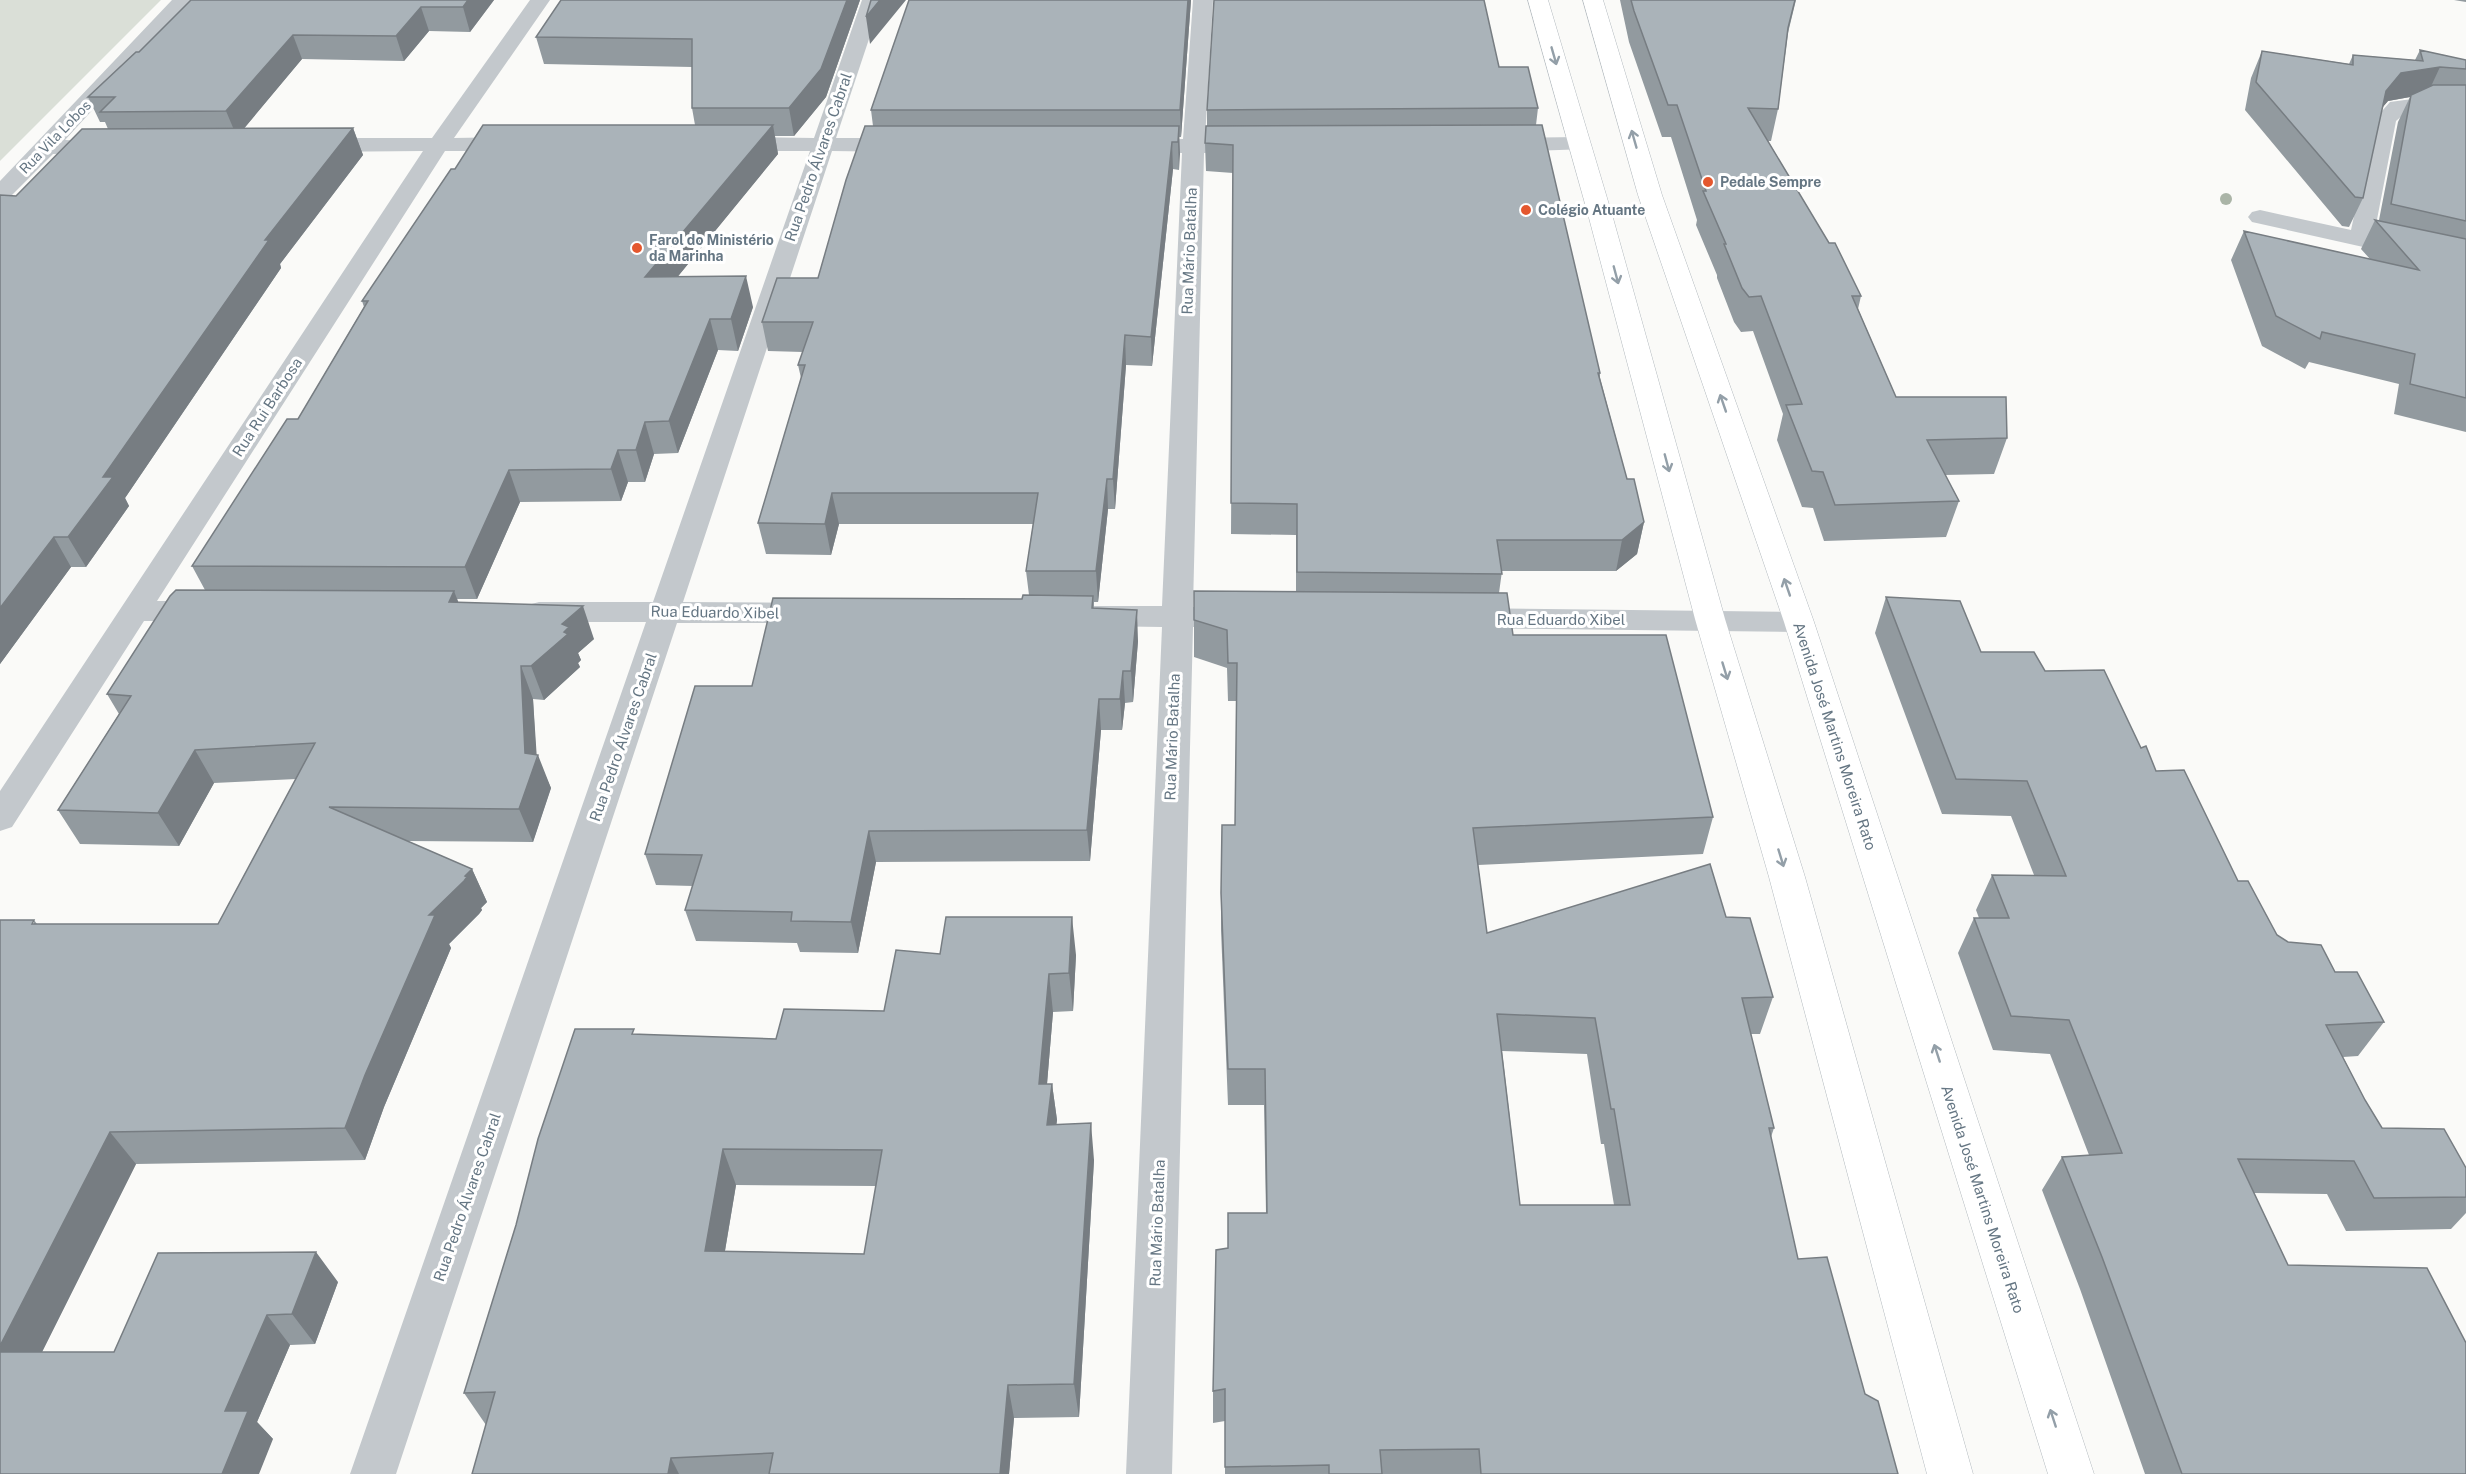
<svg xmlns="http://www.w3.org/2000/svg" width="2466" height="1474" font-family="'Public Sans',sans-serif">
	<rect width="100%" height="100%" fill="#fafaf8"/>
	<path fill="#dadfd7" d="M0 0H161L0 161Z"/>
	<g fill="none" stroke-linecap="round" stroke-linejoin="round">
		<g stroke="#b3babf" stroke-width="1">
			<path id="secondary" d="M1528 0H1548L1613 218 1725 619 1805 877 1973 1474H1927L1769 877 1695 619 1589 218Z
				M1583 0H1603L1662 195 1814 622 2094 1474H2048L1784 622 1638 195Z"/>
		</g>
		<path fill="#c3c8cc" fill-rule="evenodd" d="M172 0H193L65 140 116 142 119 147 116 152 53 154 8 199 0 201V181Z
			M530 0H550L454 138 516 137 524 139 527 144 524 149 516 151H445L157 601H205L216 604 220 611 216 618 205 621H144L12 827 0 831V791L423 151 313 152 305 150 302 145 305 140 313 138H432Z
			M862 0H882L836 138H903L911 140 914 145 911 150 903 152 832 151 683 602 814 603 825 606 829 613 825 620 814 623H677L396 1474H350L646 622H539L528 619 524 612 528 605 539 602H653L810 151H733L725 149 722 144 725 139 733 137 814 138Z
			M1193 0H1213L1205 139 1259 141 1262 146 1259 151 1204 153 1193 607H1237L1248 610 1252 617 1248 624 1237 627H1193L1172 1474H1126L1162 627 1094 626 1083 623 1079 616 1083 609 1094 606H1162L1182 153 1127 151 1124 146 1127 141 1183 139Z
			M2427 97 2466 99V111C2443 110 2413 104 2396 121L2374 235 2466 256V270L2252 222 2248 217 2252 212 2260 210 2351 230 2375 119 2390 102Z
			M1579 137 1587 139 1590 144 1587 149 1501 152 1493 150 1490 145 1493 140 1501 138Z
			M1466 608 1799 612 1810 615 1814 622 1810 629 1799 632 1466 628 1455 625 1451 618 1455 611Z"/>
		<use href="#secondary" fill="#fff" fill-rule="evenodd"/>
	</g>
	<circle fill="#aab4a7" cx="2226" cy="199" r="6"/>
	<path fill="#929a9f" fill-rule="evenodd" d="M191 0H494L470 32 429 31 404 61 302 59 244 128H353L363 155 280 264 281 268 125 498 129 506 86 567H71L0 664V195L16 196 108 129 105 122H100L88 97 139 52Z
		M860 0 826 97 794 136H775L778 154 678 276 753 307 738 351 718 350 678 453 654 454 645 482H628L621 501 520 502 477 599H457L458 603 594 639 578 653 581 660 578 663 580 667 544 700 533 699 536 755 551 788 533 842 406 841 472 869 487 902 481 908 482 910 479 914 449 944 451 948 384 1107 365 1160 136 1164 42 1352H114L338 1282 315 1344 290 1345 257 1422 273 1439 0 1474 34 920 37 924H218L296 779 214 783 179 846 80 844 58 810 119 714 107 694 205 590 192 566 298 419 364 307 362 301 455 169 695 125 692 108V67L544 64 536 37Z
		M1191 0 1181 137H1179V170L1173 169 1152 366 1126 365 1115 509H1108L1098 602H1094V608L1138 641 1133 702 1125 703 1122 730H1101L1090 861 876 862 858 953 800 952 797 943 696 941 685 910 693 886 656 885 645 854 752 686 1022 599 1029 595 1026 571 1033 524H839L831 555 766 554 758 523 801 378 798 365 803 352 768 351 762 322 818 278 873 126 871 110Z
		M1620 0H1796L1788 33 1778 109 1771 141H1768L1829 243 1861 296 1858 309 1896 397 2007 438 1994 474 1945 475 1959 501 1946 537 1824 541 1813 508 1802 507 1777 440 1783 414 1753 331 1741 332 1734 322 1717 278V275L1696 225 1697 220 1671 137H1662L1629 42Z
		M2454 0H2466V2Z
		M2420 50 2466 60V432L2394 414 2399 384 2309 362 2305 369 2262 346 2231 260 2244 231 2370 259 2361 249 2375 220H2379L2398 122 2410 97 2388 101 2382 107 2363 198 2349 227 2342 226 2245 110 2251 78 2262 51 2349 64 2353 55 2415 60Z
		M1499 67 1538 108 1536 125 1600 373V378L1627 479 1644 522 1637 554 1616 571H1502L1499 593 1513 635 1713 817 1703 854 1478 865 1487 933 1726 917 1773 997 1760 1034H1751L1774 1128 1771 1137 1798 1259 1865 1394 1898 1474H1225V1421L1213 1423V1391L1228 1248 1266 1213 1264 1105H1228L1221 930V893L1235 825 1237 701H1228L1227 668 1194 657V620L1296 592V535L1231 534 1233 173 1206 171 1205 143 1207 126V110ZM1502 1051 1587 1054 1601 1144H1604L1614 1205H1520Z
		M1886 597 1981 652 2045 671 2141 748 2156 771 2277 935 2335 972 2384 1022 2358 1056 2343 1057 2365 1100 2382 1128 2466 1168V1213L2451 1229 2346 1231 2327 1194 2254 1193 2288 1265 2466 1474H2145L2080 1289 2042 1190 2062 1157 2089 1155 2050 1054 1993 1050 1958 953 1974 918H1979L1976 910 1992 875H2034L2011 816 1942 814 1875 633Z
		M940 954 1076 955 1073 1011 1053 1012 1047 1084H1052L1057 1120 1056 1125 1094 1160 1079 1417 1014 1418 1009 1474H472L486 1425 464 1393 516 1225 636 1035 776 1039 884 1011ZM736 1185 876 1186 864 1254 725 1251Z"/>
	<path fill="#777d82" d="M468 0H494L470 32 463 7Z
		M847 0H860L826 97 794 136 789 108Z
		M880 0H906L870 44 866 17Z
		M1188 0H1191L1181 137 1180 110Z
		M421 7 429 31 404 61 396 36Z
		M293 35 302 59 237 137 226 111Z
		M2440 67 2427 95H2411L2410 97 2388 101 2373 119 2386 91 2401 73Z
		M773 125 778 154 653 307 645 277Z
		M1179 126 1180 154 1179 170 1178 142Z
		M353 128 363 155 280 264 281 268 125 498 129 506 86 567 68 537 103 477 265 240Z
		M1172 142 1173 169 1152 366 1151 337Z
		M746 276 753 307 738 351 731 319Z
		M710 319 718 350 678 453 669 421Z
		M1125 335 1126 365 1115 509 1113 479Z
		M645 422 654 454 645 482 636 450Z
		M618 450 628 482 621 501 611 469Z
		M509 470 520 502 477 599 465 567Z
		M1107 479 1108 509 1098 602 1096 571Z
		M832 493 839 524 831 555 825 524Z
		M1644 522 1637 554 1616 571 1622 540Z
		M54 537 71 567 0 664V608Z
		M454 591 467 624 449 602Z
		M583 606 594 639 578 653 581 660 578 663 580 667 544 700 531 666 562 624Z
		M1137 610 1138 641 1133 702 1131 671Z
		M521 666 533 699 537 760 538 755 551 788 533 842 519 809 525 753Z
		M1123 671 1125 703 1122 730 1120 699Z
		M1099 699 1101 730 1090 861 1087 830Z
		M195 750 214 783 179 846 158 813Z
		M869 831 876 862 858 953 851 922Z
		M472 869 487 902 481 908 482 910 479 914 449 944 451 948 384 1107 365 1160 345 1128 365 1075 429 915Z
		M1072 917 1076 955 1073 1011 1069 973Z
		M1049 974 1053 1012 1044 1120 1039 1084Z
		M1052 1084 1057 1120 1052 1162 1047 1125Z
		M1091 1123 1094 1160 1079 1417 1074 1384Z
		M110 1132 136 1164 27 1382 0 1355V1346Z
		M723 1149 736 1185 719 1286 705 1251Z
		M316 1252 338 1282 315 1344 292 1314Z
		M267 1315 290 1345 257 1422 273 1439 259 1474H222L225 1411Z
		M1008 1385 1014 1418 1009 1474H1000Z
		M671 1458 679 1474H668Z"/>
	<path fill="#aab3b9" stroke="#777d82" stroke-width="1.5" fill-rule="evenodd" d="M191 0H468L463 7H421L396 36 293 35 226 111 100 112 115 97H88L136 52H139Z
		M561 0H847L821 69 789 108H692V39L536 37Z
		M871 0H880L866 17Z
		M909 0H1188L1180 110H871Z
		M1214 0H1484L1499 67H1528L1538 108 1207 110Z
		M1631 0H1795L1788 28 1778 109 1748 108 1829 243H1835L1861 296H1852L1896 397H2006L2007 438 1927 440 1959 501 1835 505 1823 472 1812 471 1786 405 1802 404 1761 296 1749 297 1742 288 1724 244H1726L1703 191H1706L1677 105H1668L1634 11Z
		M2420 50 2466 60V69L2440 67 2401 73 2386 91 2363 198 2355 197 2256 82 2262 51 2353 65V55L2423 61Z
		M2433 85H2466V221L2391 204 2411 95Z
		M483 125H773L645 277 746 276 731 319H710L669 421 645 422 636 450H618L611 469 509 470 465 567 192 566 287 419H298L368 301H362L451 169H455Z
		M1542 125 1600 373H1598L1627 479H1634L1644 522 1622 540H1497L1502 574 1297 572V504L1231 503 1233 145 1205 143 1206 126Z
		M865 126H1179L1178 142H1172L1151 337 1125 335 1113 479H1107L1096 571H1026L1038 493H832L825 524 758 523 805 365H798L813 322H762L777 278H818L846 180Z
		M353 128 265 240H269L103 477H113L68 537H54L0 608V195L16 196 82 129Z
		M2375 220 2466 239V398L2410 384 2415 354 2322 332 2320 339 2276 316 2244 231 2419 270Z
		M176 590 454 591 449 602 583 606 562 624 569 627 564 632 568 634 531 666H521L525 753 538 755 519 809 329 807 472 869 465 876 467 877 464 881 429 915H435L365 1075 345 1128 110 1132 0 1346V920H34L32 924H218L315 743 195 750 158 813 58 810 131 696 107 694 170 596Z
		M1194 591 1507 593 1513 635H1666L1713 817 1473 828 1487 933 1710 864 1726 917 1750 918 1773 997 1742 998 1774 1128H1769L1798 1259 1827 1257 1865 1394 1878 1401 1898 1474H1481L1479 1449 1380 1450 1382 1474H1329V1465L1225 1467V1389L1213 1391 1216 1250 1228 1248V1213H1267L1265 1069H1228L1221 893 1222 825H1235L1237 663H1228L1227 630 1194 620ZM1497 1014 1595 1018 1611 1109H1614L1630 1205H1520Z
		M1023 595 1093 596 1092 608 1137 610 1131 671H1123L1120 699H1099L1087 830 869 831 851 922 791 921 792 912 685 910 702 855 645 854 695 686H752L773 598 1022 599Z
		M1886 597 1960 601 1981 652H2034L2045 671 2104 670 2141 748 2146 746 2156 771 2184 770 2238 881H2248L2277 935 2288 942 2321 945 2335 972H2357L2384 1022 2326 1025 2365 1100 2382 1128 2444 1129 2466 1168V1197L2374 1198 2354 1161 2238 1159 2288 1265 2427 1268 2466 1343V1474H2182L2102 1257 2062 1157 2122 1153 2069 1020 2011 1016 1974 918H2009L1992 875 2066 876 2027 781 1956 779Z
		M946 917H1072L1069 973 1049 974 1039 1084H1052L1047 1125 1091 1123 1074 1384 1008 1385 1000 1474H769L773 1453 671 1458 668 1474H472L495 1392 464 1393 516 1225 538 1139 575 1029H634L632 1034 776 1039 784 1009 884 1011 896 950 940 954ZM723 1149 882 1150 864 1254 705 1251Z
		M316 1252 292 1314 267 1315 225 1411H248L222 1474H0V1352H114L158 1253Z"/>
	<defs><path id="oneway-shaft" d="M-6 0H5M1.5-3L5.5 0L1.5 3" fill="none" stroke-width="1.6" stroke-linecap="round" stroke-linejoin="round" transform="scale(1.5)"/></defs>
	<g stroke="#939fa8">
		<use href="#oneway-shaft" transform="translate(1554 56) rotate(74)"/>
		<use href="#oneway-shaft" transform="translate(1634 139) rotate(-106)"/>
		<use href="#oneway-shaft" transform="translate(1616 275) rotate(75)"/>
		<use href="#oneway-shaft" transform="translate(1723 403) rotate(-109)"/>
		<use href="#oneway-shaft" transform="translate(1667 463) rotate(75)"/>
		<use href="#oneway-shaft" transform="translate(1787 587) rotate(-109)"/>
		<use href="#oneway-shaft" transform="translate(1725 671) rotate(73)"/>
		<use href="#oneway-shaft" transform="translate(1781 858) rotate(73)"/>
		<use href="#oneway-shaft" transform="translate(1937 1053) rotate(-108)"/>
		<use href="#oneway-shaft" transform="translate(2053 1418) rotate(-108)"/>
	</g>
	<g fill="#e4572e" stroke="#fff" stroke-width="2">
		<circle cx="1708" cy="182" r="6"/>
		<circle cx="1526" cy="210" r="6"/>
		<circle cx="637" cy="248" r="6"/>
	</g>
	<g text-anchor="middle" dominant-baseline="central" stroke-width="6" stroke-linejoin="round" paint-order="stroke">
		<g font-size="14" fill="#657683" stroke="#fff">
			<text transform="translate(55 137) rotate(-46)">Rua Vila Lobos</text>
		</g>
		<g font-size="14" font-weight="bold" fill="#657683" stroke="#fff" text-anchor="start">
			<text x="1720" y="182">Pedale Sempre</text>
			<text x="1538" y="210">Colégio Atuante</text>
			<text x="649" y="240">Farol do Ministério<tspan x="649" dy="16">da Marinha</tspan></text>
		</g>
		<g font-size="15" fill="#657683" stroke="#fff">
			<text transform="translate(818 157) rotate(-71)">Rua Pedro Álvares Cabral</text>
			<text transform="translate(1189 251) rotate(-88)">Rua Mário Batalha</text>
			<text transform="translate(267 407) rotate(-57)">Rua Rui Barbosa</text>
			<text transform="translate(715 612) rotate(1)">Rua Eduardo Xibel</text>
			<text x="1561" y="619">Rua Eduardo Xibel</text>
			<text transform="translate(1835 736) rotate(72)">Avenida José Martins Moreira Rato</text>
			<text transform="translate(623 737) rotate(-71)">Rua Pedro Álvares Cabral</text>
			<text transform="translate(1172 737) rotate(-88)">Rua Mário Batalha</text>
			<text transform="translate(467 1197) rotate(-71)">Rua Pedro Álvares Cabral</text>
			<text transform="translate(1983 1199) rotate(72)">Avenida José Martins Moreira Rato</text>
			<text transform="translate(1157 1223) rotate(-88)">Rua Mário Batalha</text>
		</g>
	</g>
</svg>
